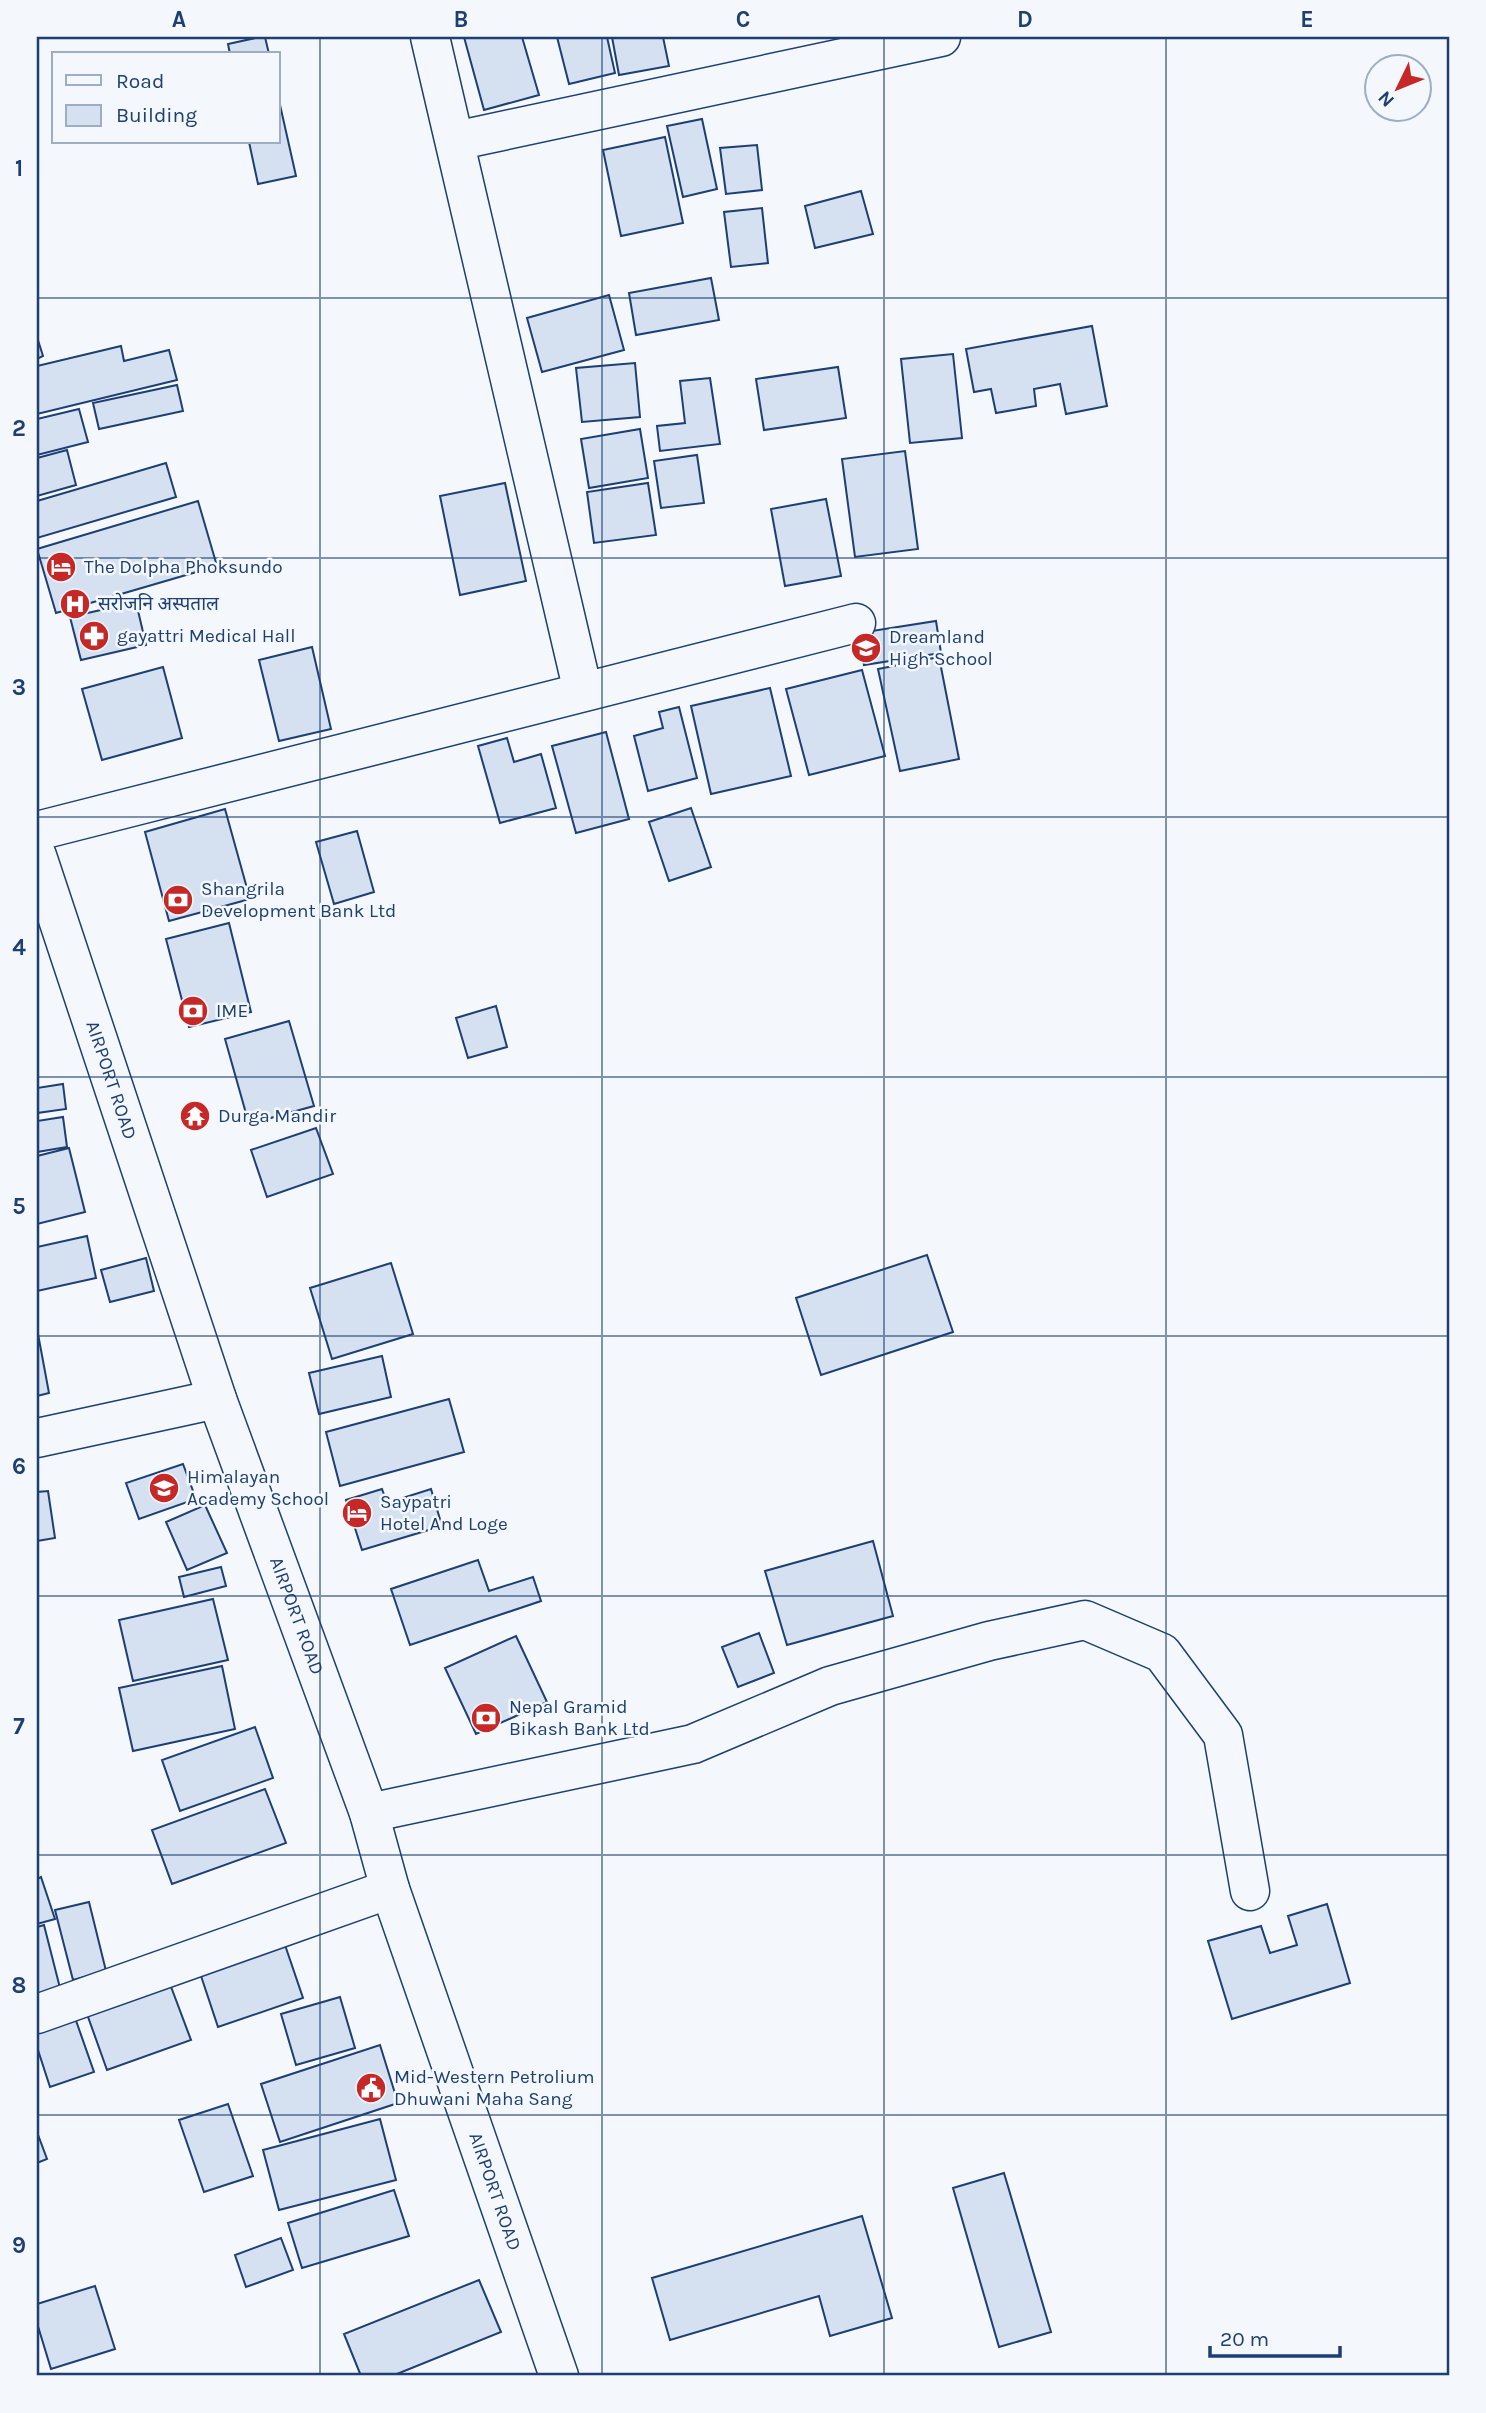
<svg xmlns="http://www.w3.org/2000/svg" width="1486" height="2413" font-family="Karla,'Noto Sans Devanagari',sans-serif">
	<rect width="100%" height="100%" fill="#f4f7fb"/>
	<path fill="#d5e0f0" stroke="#1d3f73" stroke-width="2" d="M260 37H265L269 54H230L228 44Z
		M464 37H522L539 95 484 110Z
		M557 37H607L615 73 569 84Z
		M612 37H663L669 66 619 75Z
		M278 96 296 176 258 184 249 142H278Z
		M702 119 717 189 683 197 667 126Z
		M665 137 683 223 621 236 603 150Z
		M757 145 762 190 726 194 720 148Z
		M861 191 873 234 815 248 805 206Z
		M762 208 768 263 731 267 724 212Z
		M711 278 719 320 636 335 629 293Z
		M609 295 624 350 542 372 527 318Z
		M1092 326 1107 406 1066 414 1060 384 1034 389 1036 406 996 413 991 389 974 392 966 349Z
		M37 337 43 356 37 359Z
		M121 346 124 361 169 350 177 380 37 414V366Z
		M953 354 962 438 910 443 901 359Z
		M635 363 640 417 582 422 576 368Z
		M838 367 846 418 764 430 756 379Z
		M710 378 720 444 660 451 657 426 685 423 680 381Z
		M177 385 183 411 99 429 93 403Z
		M79 409 88 442 37 455V419Z
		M640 429 648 478 589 488 581 439Z
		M67 450 76 485 37 496V458Z
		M905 451 918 549 855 557 842 459Z
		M697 455 704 503 661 508 654 461Z
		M166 463 176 497 37 538V501Z
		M505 483 526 581 460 595 440 496Z
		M648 483 656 535 594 543 587 492Z
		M826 499 841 576 785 586 771 509Z
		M198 501 217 566 56 613 37 549Z
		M136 602 146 645 81 660 70 617Z
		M936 621 941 653 864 665 859 633Z
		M312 647 331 729 279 741 259 660Z
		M939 657 959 759 900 771 878 669Z
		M163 667 182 738 102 760 82 689Z
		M862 670 885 756 809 775 786 689Z
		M770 688 791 776 711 794 691 706Z
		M679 707 697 778 648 791 634 736 663 728 659 712Z
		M606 732 629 819 576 833 552 746Z
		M507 738 514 762 541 754 556 808 500 823 478 746Z
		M691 808 711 867 669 881 649 822Z
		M225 809 250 899 169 921 145 832Z
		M357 831 374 892 334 904 316 842Z
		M229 923 251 1012 189 1027 166 939Z
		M496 1006 507 1047 468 1058 456 1018Z
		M289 1021 314 1106 249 1124 225 1039Z
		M63 1084 66 1109 37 1113V1088Z
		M63 1117 67 1147 37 1152V1121Z
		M316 1128 333 1174 267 1197 251 1150Z
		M69 1148 85 1212 37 1224V1156Z
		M87 1236 96 1278 37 1291V1247Z
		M927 1255 953 1332 821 1375 796 1298Z
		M146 1258 154 1291 110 1302 101 1270Z
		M391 1263 413 1334 332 1359 310 1288Z
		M38 1334 49 1393 37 1396V1334Z
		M382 1356 391 1397 319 1414 309 1373Z
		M449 1399 464 1452 340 1486 326 1432Z
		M183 1464 196 1499 139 1519 126 1483Z
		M382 1489 387 1503 431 1489 442 1526 362 1550 346 1500Z
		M48 1491 55 1538 37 1541V1492Z
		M205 1505 227 1553 187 1570 166 1522Z
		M873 1541 893 1616 787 1645 765 1571Z
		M478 1560 489 1591 533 1577 541 1601 410 1645 391 1589Z
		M221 1567 226 1586 184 1597 179 1577Z
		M213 1599 228 1660 133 1681 119 1620Z
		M759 1633 774 1673 738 1687 722 1647Z
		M516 1636 547 1702 476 1734 445 1668Z
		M222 1666 235 1729 133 1751 119 1688Z
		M255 1727 273 1778 180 1811 162 1760Z
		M265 1789 286 1843 172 1884 152 1830Z
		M41 1877 55 1919 37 1924V1879Z
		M89 1902 106 1971 73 1980 55 1910Z
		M1327 1904 1350 1983 1232 2019 1208 1941 1261 1926 1270 1953 1297 1945 1288 1916Z
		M44 1925 60 1988 37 1994V1927Z
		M285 1945 303 1998 218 2027 200 1973Z
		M170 1984 191 2040 107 2070 87 2014Z
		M340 1997 355 2048 296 2065 281 2014Z
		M73 2012 94 2072 50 2087 37 2047V2024Z
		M380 2045 398 2103 280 2142 261 2084Z
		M228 2104 253 2176 204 2192 179 2120Z
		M380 2119 396 2180 279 2210 263 2150Z
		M37 2132 47 2159 37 2163Z
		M1004 2173 1051 2332 999 2347 953 2188Z
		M394 2190 409 2236 302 2268 288 2223Z
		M862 2216 892 2318 830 2336 819 2296 670 2340 652 2278Z
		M281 2238 293 2270 246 2287 235 2255Z
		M479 2280 501 2332 392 2376H361L344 2334Z
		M95 2286 115 2349 51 2369 37 2323V2304Z"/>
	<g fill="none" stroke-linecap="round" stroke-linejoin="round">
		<g stroke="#1d3f73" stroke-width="41">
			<path id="minor" d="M430 37 583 692
				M455 141 941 37
				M37 831 856 623
				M37 1438 217 1399
				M369 1813 693 1744 830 1686 989 1641 1085 1620 1162 1653 1223 1735 1250 1891
				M37 2014 390 1889"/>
		</g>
		<g stroke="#1d3f73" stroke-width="41">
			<g id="tertiary">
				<path id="s1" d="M37 856 217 1399 369 1813 390 1889 559 2376"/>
			</g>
		</g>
		<use href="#minor" stroke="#f4f7fb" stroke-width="38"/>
		<use href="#tertiary" stroke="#f4f7fb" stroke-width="38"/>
	</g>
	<path fill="none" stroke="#1d3f73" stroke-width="2" stroke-opacity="0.55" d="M320 37V2376M602 37V2376M884 37V2376M1166 37V2376M37 298H1449M37 558H1449M37 817H1449M37 1077H1449M37 1336H1449M37 1596H1449M37 1855H1449M37 2115H1449"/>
	<defs>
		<g id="hotel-disc" transform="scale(1.575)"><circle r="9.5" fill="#c62828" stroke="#f4f7fb"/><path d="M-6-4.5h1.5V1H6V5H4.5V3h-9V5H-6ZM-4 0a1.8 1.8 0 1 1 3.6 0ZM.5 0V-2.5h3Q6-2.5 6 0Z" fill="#fff"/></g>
		<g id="hospital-disc" transform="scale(1.575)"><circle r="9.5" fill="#c62828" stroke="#f4f7fb"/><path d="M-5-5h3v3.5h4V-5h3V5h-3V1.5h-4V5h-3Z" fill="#fff"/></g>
		<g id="pharmacy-disc" transform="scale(1.575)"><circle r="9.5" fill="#c62828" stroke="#f4f7fb"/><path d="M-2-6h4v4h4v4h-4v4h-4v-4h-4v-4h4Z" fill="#fff"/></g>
		<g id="school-disc" transform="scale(1.575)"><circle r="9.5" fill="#c62828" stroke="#f4f7fb"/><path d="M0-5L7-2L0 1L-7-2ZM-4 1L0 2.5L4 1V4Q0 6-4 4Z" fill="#fff"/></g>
		<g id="bank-disc" transform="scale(1.575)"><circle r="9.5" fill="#c62828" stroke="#f4f7fb"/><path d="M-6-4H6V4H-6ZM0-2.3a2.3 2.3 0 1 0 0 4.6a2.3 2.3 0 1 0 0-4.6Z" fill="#fff"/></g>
		<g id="temple-disc" transform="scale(1.575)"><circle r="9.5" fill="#c62828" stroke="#f4f7fb"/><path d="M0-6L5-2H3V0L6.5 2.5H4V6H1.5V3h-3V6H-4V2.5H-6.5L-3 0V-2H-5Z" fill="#fff"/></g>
		<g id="civic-disc" transform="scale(1.575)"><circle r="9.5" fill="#c62828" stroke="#f4f7fb"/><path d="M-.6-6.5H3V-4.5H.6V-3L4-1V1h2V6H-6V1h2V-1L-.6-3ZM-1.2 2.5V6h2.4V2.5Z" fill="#fff"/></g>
	</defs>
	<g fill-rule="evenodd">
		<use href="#hotel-disc" x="61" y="567"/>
		<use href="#hospital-disc" x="75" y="604"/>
		<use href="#pharmacy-disc" x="94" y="636"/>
		<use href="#school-disc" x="866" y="648"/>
		<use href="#bank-disc" x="178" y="900"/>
		<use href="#bank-disc" x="193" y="1011"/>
		<use href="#temple-disc" x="195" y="1116"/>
		<use href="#school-disc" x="164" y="1488"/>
		<use href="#hotel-disc" x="357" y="1513"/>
		<use href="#bank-disc" x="486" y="1718"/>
		<use href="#civic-disc" x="371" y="2088"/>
	</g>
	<g text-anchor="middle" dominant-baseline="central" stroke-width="5" stroke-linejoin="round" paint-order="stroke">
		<g font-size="19" fill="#1d3f73" stroke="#f4f7fb" text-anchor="start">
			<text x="84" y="567">The Dolpha Phoksundo</text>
			<text x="98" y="604">सराेजनि अस्पताल</text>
			<text x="117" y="636">gayattri Medical Hall</text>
			<text x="889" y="637">Dreamland<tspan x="889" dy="22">High School</tspan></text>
			<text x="201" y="889">Shangrila<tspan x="201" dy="22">Development Bank Ltd</tspan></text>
			<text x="216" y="1011">IME</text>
			<text x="218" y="1116">Durga Mandir</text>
			<text x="187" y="1477">Himalayan<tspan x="187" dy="22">Academy School</tspan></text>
			<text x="380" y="1502">Saypatri<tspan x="380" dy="22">Hotel And Loge</tspan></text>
			<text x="509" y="1707">Nepal Gramid<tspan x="509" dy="22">Bikash Bank Ltd</tspan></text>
			<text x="394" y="2077">Mid-Western Petrolium<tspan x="394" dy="22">Dhuwani Maha Sang</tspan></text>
		</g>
		<g font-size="19" fill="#1d3f73" stroke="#f4f7fb">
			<text stroke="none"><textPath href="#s1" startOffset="236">AIRPORT ROAD</textPath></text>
			<text stroke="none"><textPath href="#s1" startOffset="803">AIRPORT ROAD</textPath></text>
			<text stroke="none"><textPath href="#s1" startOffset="1412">AIRPORT ROAD</textPath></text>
		</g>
	</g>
	<rect width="1486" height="2413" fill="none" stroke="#f4f7fb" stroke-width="77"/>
	<rect x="52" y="52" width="228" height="91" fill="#f4f7fb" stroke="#9eadc5" stroke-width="2"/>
	<rect x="66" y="75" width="35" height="10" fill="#f4f7fb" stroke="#9eadc5" stroke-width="2"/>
	<text x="116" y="88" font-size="21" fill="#1d3f73">Road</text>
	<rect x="66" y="105" width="35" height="21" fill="#d5e0f0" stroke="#9eadc5" stroke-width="2"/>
	<text x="116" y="122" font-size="21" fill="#1d3f73">Building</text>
	<g transform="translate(1398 88) rotate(227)"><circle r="33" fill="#f4f7fb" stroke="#9eadc5" stroke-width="2"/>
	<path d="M0-5L12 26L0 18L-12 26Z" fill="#c62828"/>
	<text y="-10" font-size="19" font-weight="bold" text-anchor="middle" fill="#1d3f73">N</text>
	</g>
	<path d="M1210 2346v10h130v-10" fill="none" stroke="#1d3f73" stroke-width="3.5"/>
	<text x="1220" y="2346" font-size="21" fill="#1d3f73" stroke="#f4f7fb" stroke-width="5" paint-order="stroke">20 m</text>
	<rect x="38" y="38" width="1410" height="2336" fill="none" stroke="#1d3f73" stroke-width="2.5"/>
	<g font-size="23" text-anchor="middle" font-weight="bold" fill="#1d3f73">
		<text x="179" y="27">A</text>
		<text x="461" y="27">B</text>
		<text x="743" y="27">C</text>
		<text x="1025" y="27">D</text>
		<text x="1307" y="27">E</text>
		<text x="19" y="176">1</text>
		<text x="19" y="436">2</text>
		<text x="19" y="695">3</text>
		<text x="19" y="955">4</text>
		<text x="19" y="1214">5</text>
		<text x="19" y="1474">6</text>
		<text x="19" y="1734">7</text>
		<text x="19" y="1993">8</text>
		<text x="19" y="2253">9</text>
	</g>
</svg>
